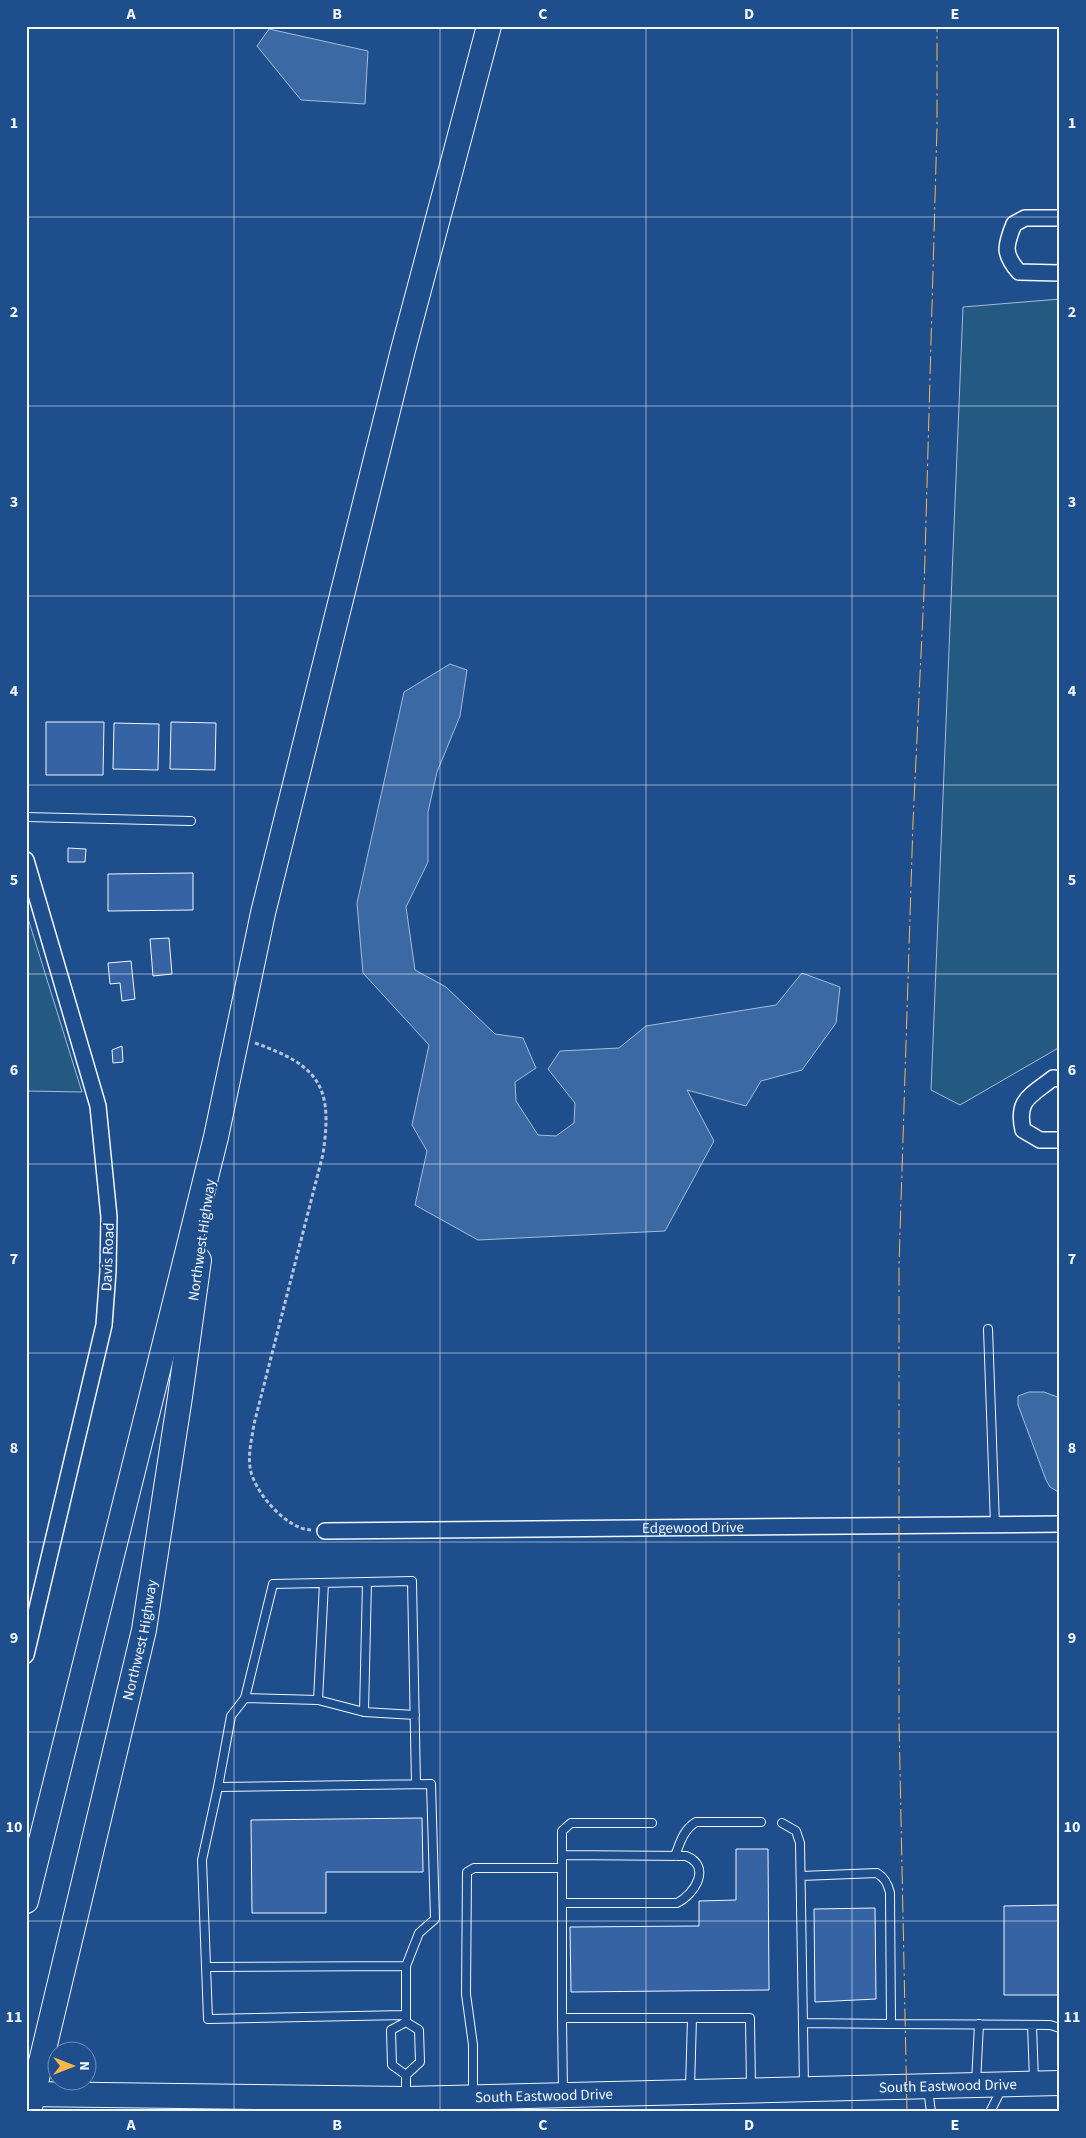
<svg xmlns="http://www.w3.org/2000/svg" width="1086" height="2138" font-family="'Source Sans 3',sans-serif">
	<rect width="100%" height="100%" fill="#1f4e8c"/>
	<path fill="#245a82" stroke="#a8bbd7" d="M1060 299V1047L960 1105 931 1090 963 307Z
		M26 912 82 1092 26 1091Z"/>
	<path fill="#3b69a3" stroke="#a8bbd7" d="M269 29 368 51 365 104 301 100 257 46Z
		M450 664 467 670 460 716 437 772 428 812V862L406 907 415 970 446 987 495 1034 523 1038 536 1068 515 1082 516 1101 538 1135 556 1136 574 1123 575 1103 548 1069 560 1051 619 1048 646 1026 776 1005 802 973 840 987 836 1023 802 1070 761 1081 746 1106 687 1090 714 1141 665 1231 478 1240 415 1205 427 1151 412 1125 429 1045 363 973 357 903 404 692Z
		M1029 1392H1044L1060 1398V1493L1050 1487 1046 1480 1018 1405V1396Z"/>
	<path fill="#3563a3" stroke="#f2f6ff" d="M46 722H104L103 775H46Z
		M171 722 216 723 215 770 170 769Z
		M114 723 159 724 158 770 113 769Z
		M68 848 86 849 85 862H68Z
		M193 873V910L108 911V874Z
		M169 938 172 974 153 976 150 939Z
		M131 961 135 999 122 1001 120 983 110 984 108 963Z
		M122 1046 123 1062 113 1063 112 1050Z
		M422 1818 423 1872H326V1913H252L251 1820Z
		M736 1849H768L769 1990 571 1992 570 1927 699 1926V1901L736 1900Z
		M1060 1905V1995H1004V1906Z
		M875 1908 876 1999 815 2002 814 1909Z"/>
	<g fill="none" stroke-linecap="round" stroke-linejoin="round">
		<g stroke="#f2f6ff" stroke-width="10">
			<path id="lane" d="M26 817 191 821
				M988 1329 995 1525
				M367 1582 364 1712 415 1715
				M245 1698 318 1700 364 1712
				M318 1700 324 1583
				M218 1787 231 1716 245 1698 273 1584 412 1581 416 1784
				M782 1823 796 1831 800 1843 804 2087
				M675 1856C680 1843 683 1830 696 1822H761
				M801 1876 877 1873C885 1878 888 1884 890 1893L891 2024 803 2023
				M562 1903H677C695 1894 712 1866 686 1856L562 1855
				M207 1967 406 1966
				M405 2015 208 2019 202 1860 218 1787 431 1784 435 1919 419 1933 406 1966V2022
				M562 2018V1831L571 1823H652
				M891 2024 1050 2025 1060 2028
				M1032 2025 1034 2080
				M406 2075 392 2065 391 2030 406 2022
				M976 2083 979 2024
				M690 2088 692 2018
				M928 2089 931 2112
				M563 2092 562 2018H750L751 2089
				M406 2096V2075L420 2062 419 2030 406 2022
				M473 2096V2045L466 1994 467 1872 474 1868H562
				M990 2112 1002 2088"/>
		</g>
		<g stroke="#f2f6ff" stroke-width="18">
			<g id="street">
				<path d="M1060 218H1025L1014 224C1005 246 1003 254 1019 272L1060 273"/>
				<path d="M26 860 98 1106 109 1217 108 1271 104 1325 26 1655"/>
				<path d="M1060 1079 1053 1078C1031 1096 1016 1099 1023 1130L1040 1140H1060"/>
				<path id="s1" d="M325 1531 1060 1524"/>
			</g>
		</g>
		<g stroke="#f2f6ff" stroke-width="26">
			<g id="primary">
				<path d="M26 1901 216 1137 263 913 403 350 489 26"/>
				<path id="s2" d="M26 2094 406 2099 1060 2083"/>
				<path id="s3" d="M29 2112 144 1630 180 1397 199 1260"/>
			</g>
		</g>
		<path stroke="#b3c4dc" stroke-width="3" stroke-dasharray="4 2.5" stroke-linecap="butt" d="M255 1043C320 1066 333 1087 323 1154L254 1424C252 1438 248 1453 250 1467 253 1491 286 1529 311 1530"/>
		<use href="#lane" stroke="#1f4e8c" stroke-width="8"/>
		<use href="#street" stroke="#1f4e8c" stroke-width="15"/>
		<use href="#primary" stroke="#1f4e8c" stroke-width="24"/>
		<path stroke="#ffb74d" stroke-width="1" stroke-dasharray="18 4 2.5 4" stroke-linecap="butt" d="M907 2112 899 1721V1265L913 822 924 592 937 128V26"/>
	</g>
	<path fill="none" stroke="#f2f6ff" stroke-width="1" stroke-opacity="0.55" d="M234 26V2112M440 26V2112M646 26V2112M852 26V2112M26 217H1060M26 406H1060M26 596H1060M26 785H1060M26 974H1060M26 1164H1060M26 1353H1060M26 1542H1060M26 1732H1060M26 1921H1060"/>
	<g text-anchor="middle" dominant-baseline="central" stroke-width="4" stroke-linejoin="round" paint-order="stroke">
		<g font-size="15" fill="#f2f6ff" stroke="#1f4e8c">
			<text transform="translate(202 1240) rotate(-82)">Northwest Highway</text>
			<text transform="translate(108 1257) rotate(-88)">Davis Road</text>
			<text stroke="none"><textPath href="#s1" startOffset="368">Edgewood Drive</textPath></text>
			<text stroke="none"><textPath href="#s3" startOffset="485">Northwest Highway</textPath></text>
			<text stroke="none"><textPath href="#s2" startOffset="922">South Eastwood Drive</textPath></text>
			<text stroke="none"><textPath href="#s2" startOffset="518">South Eastwood Drive</textPath></text>
		</g>
	</g>
	<rect width="1086" height="2138" fill="none" stroke="#1f4e8c" stroke-width="55"/>
	<g transform="translate(72 2066) rotate(90)"><circle r="24" fill="#1f4e8c" stroke="#7391ba"/>
	<path d="M0-4L9 19L0 12L-9 19Z" fill="#ffb74d"/>
	<text y="-8" font-size="14" font-weight="bold" text-anchor="middle" fill="#f2f6ff">N</text>
	</g>
	<rect x="28" y="28" width="1030" height="2082" fill="none" stroke="#f2f6ff" stroke-width="2"/>
	<g font-size="16" text-anchor="middle" font-weight="bold" fill="#f2f6ff">
		<text x="131" y="19">A</text>
		<text x="337" y="19">B</text>
		<text x="543" y="19">C</text>
		<text x="749" y="19">D</text>
		<text x="955" y="19">E</text>
		<text x="14" y="128">1</text>
		<text x="1072" y="128">1</text>
		<text x="14" y="317">2</text>
		<text x="1072" y="317">2</text>
		<text x="14" y="507">3</text>
		<text x="1072" y="507">3</text>
		<text x="14" y="696">4</text>
		<text x="1072" y="696">4</text>
		<text x="14" y="885">5</text>
		<text x="1072" y="885">5</text>
		<text x="14" y="1075">6</text>
		<text x="1072" y="1075">6</text>
		<text x="14" y="1264">7</text>
		<text x="1072" y="1264">7</text>
		<text x="14" y="1453">8</text>
		<text x="1072" y="1453">8</text>
		<text x="14" y="1643">9</text>
		<text x="1072" y="1643">9</text>
		<text x="14" y="1832">10</text>
		<text x="1072" y="1832">10</text>
		<text x="14" y="2022">11</text>
		<text x="1072" y="2022">11</text>
		<text x="131" y="2130">A</text>
		<text x="337" y="2130">B</text>
		<text x="543" y="2130">C</text>
		<text x="749" y="2130">D</text>
		<text x="955" y="2130">E</text>
	</g>
</svg>
